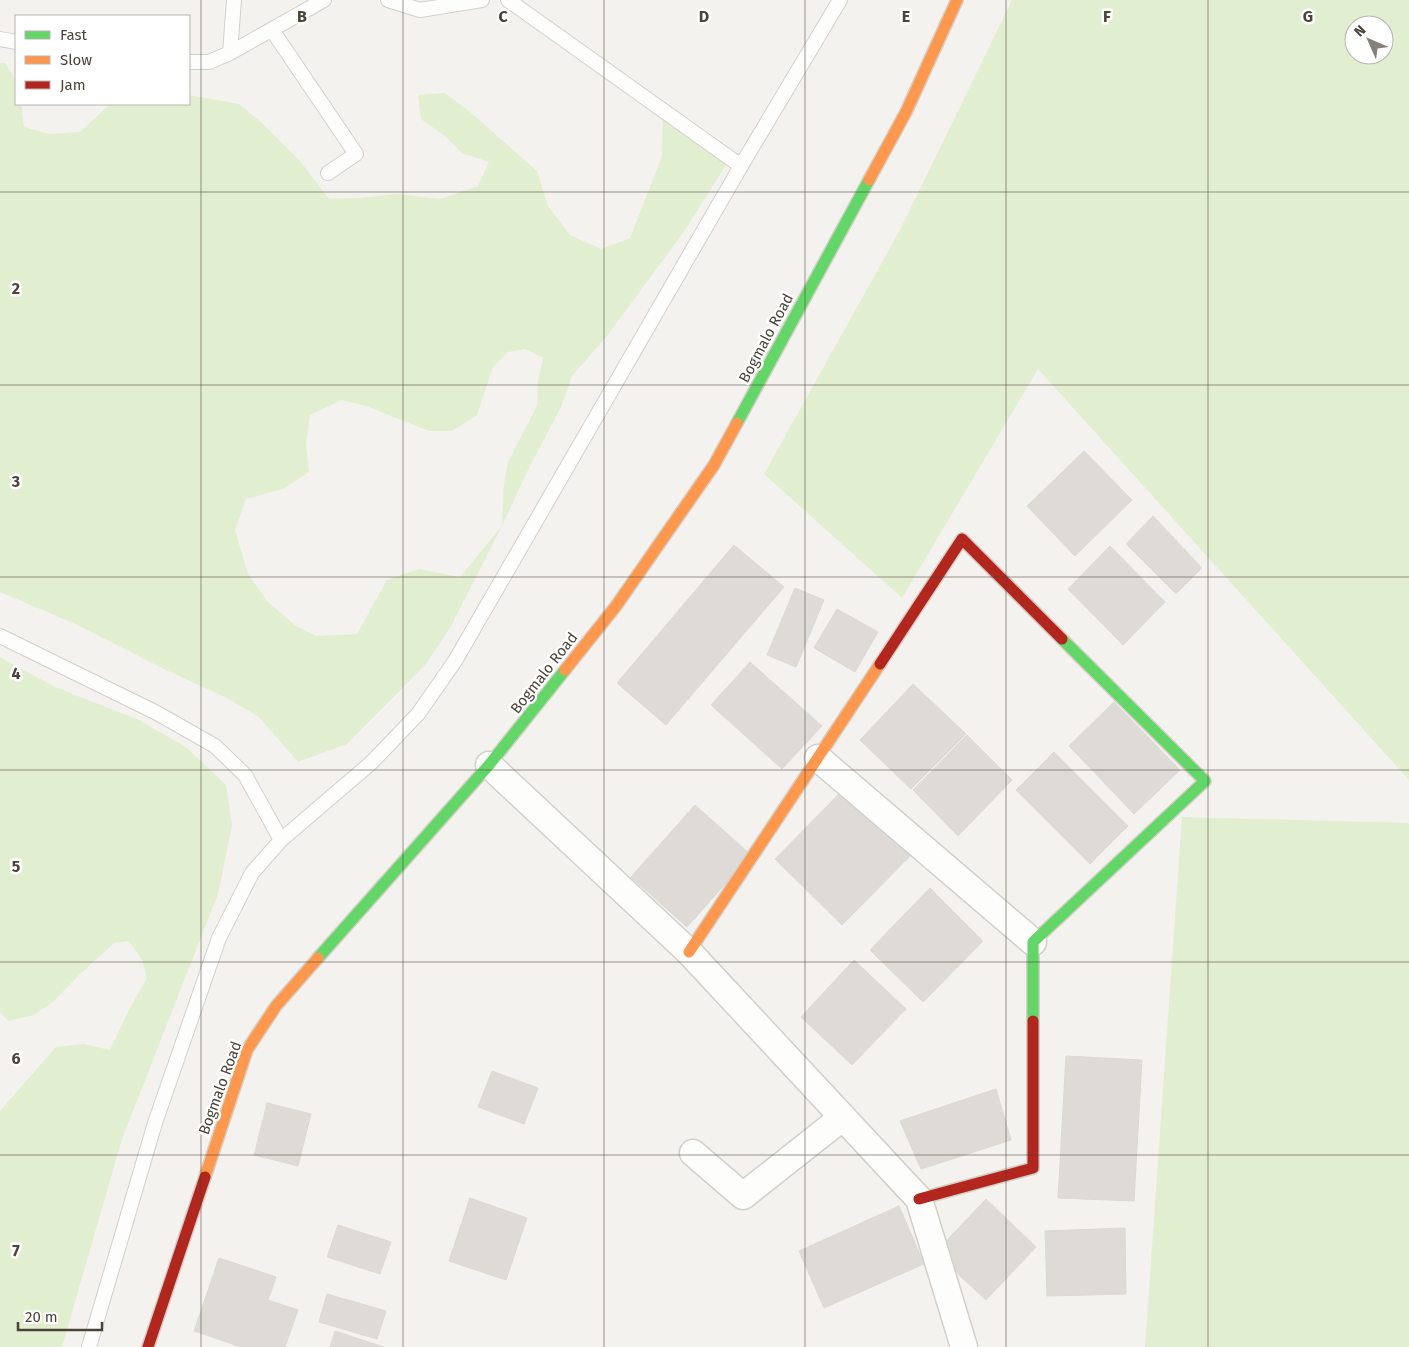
<svg xmlns="http://www.w3.org/2000/svg" width="1409" height="1347" font-family="'Fira Sans',sans-serif">
	<rect width="100%" height="100%" fill="#f4f2ee"/>
	<path fill="#e1eecf" fill-rule="evenodd" d="M1012 0H1409V780L1038 369 902 598 764 474 900 230ZM1354 25H1384V55H1354Z
		M0 63H6L16 82V104H21L24 127 49 134 80 132 110 104H189V95L239 104 261 122 300 161 329 199 358 198 398 194 440 199 478 186 489 162 462 153 445 136 421 119 418 95 445 93 469 111 537 171 548 206 570 235 601 249 630 238 662 156 663 114 728 162 683 233 607 336 572 376 562 405 527 472 502 526 451 626 426 664 347 744 298 762 259 717 227 698 168 671 71 622 0 592ZM525 349 543 358 538 381 537 406 508 462 504 484 502 526 460 577 419 569 387 580 357 634 316 636 296 626 268 602 248 574 235 530 246 499 283 489 309 472 306 444 310 415 342 400 366 406 429 431H452L477 415 493 367 508 352Z
		M0 657 55 687 139 720 187 748 226 785 232 825 218 894 122 1139 62 1347H0V1111L56 1047 83 1044 110 1050 129 1010 147 978 142 960 129 941 114 943 77 977 54 1001 34 1015 8 1021 0 1012Z
		M1182 817 1409 823V1347H1145Z"/>
	<path fill="#dedbd6" stroke="#dcd9d4" d="M1084 451 1132 500 1075 556 1027 506Z
		M1153 516 1202 568 1176 594 1126 544Z
		M734 545 784 587 666 725 617 683Z
		M1110 546 1165 602 1123 645 1068 589Z
		M795 588 824 600 796 667 767 655Z
		M837 609 878 632 855 672 814 648Z
		M750 662 822 726 782 769 711 705Z
		M913 684 966 734 911 789 860 740Z
		M1114 702 1180 770 1134 814 1069 746Z
		M967 735 1012 780 958 836 913 790Z
		M1054 752 1128 826 1090 864 1016 790Z
		M846 787 913 853 842 925 775 859Z
		M695 805 751 855 687 927 631 877Z
		M930 888 983 941 923 1002 870 950Z
		M854 960 906 1009 852 1065 801 1017Z
		M1066 1056 1142 1060 1134 1201 1058 1198Z
		M492 1071 538 1088 524 1124 478 1107Z
		M996 1089 1011 1140 921 1169 900 1121Z
		M267 1103 311 1114 298 1166 254 1155Z
		M470 1198 527 1218 506 1280 449 1261Z
		M986 1199 1036 1247 986 1300 935 1253Z
		M899 1206 924 1264 824 1308 799 1251Z
		M338 1225 391 1242 380 1274 327 1257Z
		M1125 1228 1126 1294 1047 1296 1045 1231Z
		M219 1258 276 1277 268 1300 298 1310 285 1347H241L194 1331Z
		M327 1294 386 1311 377 1339 319 1322Z
		M335 1331 384 1347H330Z"/>
	<g fill="none" stroke-linecap="round" stroke-linejoin="round">
		<g stroke="#d2d0cb" stroke-width="16">
			<path id="lane" d="M388 0 420 10 482 0
				M508 0 741 166
				M272 30 356 154 328 173
				M0 39 16 42
				M230 53 234 0
				M189 62H209L230 53 324 0
				M0 636 157 713 215 746 245 775 281 840
				M89 1347 155 1123 219 938 252 873 281 840 371 763 418 714 455 661 741 166 840 0"/>
		</g>
		<g stroke="#d2d0cb" stroke-width="29">
			<path id="street" d="M818 758 1033 942
				M489 765 689 952 919 1199 964 1347
				M693 1153 743 1196 843 1117"/>
		</g>
		<g stroke="#d3cfc5" stroke-width="14">
			<path id="fast" d="M737 423 869 180
				M318 958 489 765 565 670
				M1033 1021V942L1205 781 1062 639"/>
		</g>
		<g stroke="#d3cfc5" stroke-width="14">
			<path id="slow" d="M869 180 906 112 957 0
				M565 670 616 606 714 465 737 423
				M689 952 880 664
				M205 1177 247 1050 276 1006 318 958"/>
		</g>
		<g stroke="#d3cfc5" stroke-width="14">
			<path id="jam" d="M880 664 962 539 1062 639
				M919 1199 1033 1168V1021
				M148 1347 205 1177"/>
		</g>
		<use href="#lane" stroke="#fdfdfc" stroke-width="14"/>
		<use href="#street" stroke="#fdfdfc" stroke-width="26"/>
		<use href="#fast" stroke="#63d668" stroke-width="11"/>
		<use href="#slow" stroke="#ff974d" stroke-width="11"/>
		<use href="#jam" stroke="#b3261e" stroke-width="11"/>
	</g>
	<path fill="none" stroke="#4b4439" stroke-width="1" stroke-opacity="0.55" d="M201 0V1347M403 0V1347M604 0V1347M805 0V1347M1006 0V1347M1208 0V1347M0 192H1409M0 385H1409M0 577H1409M0 770H1409M0 962H1409M0 1155H1409"/>
	<g text-anchor="middle" dominant-baseline="central" stroke-width="5" stroke-linejoin="round" paint-order="stroke">
		<g font-size="15" fill="#4b4439" stroke="#fff">
			<text transform="translate(766 338) rotate(-62)">Bogmalo Road</text>
			<text transform="translate(544 673) rotate(-52)">Bogmalo Road</text>
			<text transform="translate(220 1088) rotate(-70)">Bogmalo Road</text>
		</g>
	</g>
	<g font-size="16" text-anchor="middle" font-weight="bold" fill="#4b4439" stroke="#fff" stroke-width="5" stroke-linejoin="round" paint-order="stroke">
		<text x="302" y="22">B</text>
		<text x="503" y="22">C</text>
		<text x="704" y="22">D</text>
		<text x="906" y="22">E</text>
		<text x="1107" y="22">F</text>
		<text x="1308" y="22">G</text>
		<text x="16" y="294">2</text>
		<text x="16" y="487">3</text>
		<text x="16" y="679">4</text>
		<text x="16" y="872">5</text>
		<text x="16" y="1064">6</text>
		<text x="16" y="1256">7</text>
	</g>
	<rect x="15" y="15" width="175" height="90" fill="#ffffff" stroke="#b7b4b0"/>
	<rect x="25" y="31" width="25" height="8" fill="#63d668" stroke="#b7b4b0"/>
	<text x="60" y="40" font-size="15" fill="#4b4439">Fast</text>
	<rect x="25" y="56" width="25" height="8" fill="#ff974d" stroke="#b7b4b0"/>
	<text x="60" y="65" font-size="15" fill="#4b4439">Slow</text>
	<rect x="25" y="81" width="25" height="8" fill="#b3261e" stroke="#b7b4b0"/>
	<text x="60" y="90" font-size="15" fill="#4b4439">Jam</text>
	<g transform="translate(1369 40) rotate(315)"><circle r="24" fill="#ffffff" stroke="#b7b4b0"/>
	<path d="M0-4L9 19L0 12L-9 19Z" fill="#868178"/>
	<text y="-8" font-size="14" font-weight="bold" text-anchor="middle" fill="#4b4439">N</text>
	</g>
	<path d="M18 1322v8h84v-8" fill="none" stroke="#4b4439" stroke-width="2.5"/>
	<text x="25" y="1322" font-size="15" fill="#4b4439" stroke="#ffffff" stroke-width="4" paint-order="stroke">20 m</text>
</svg>
